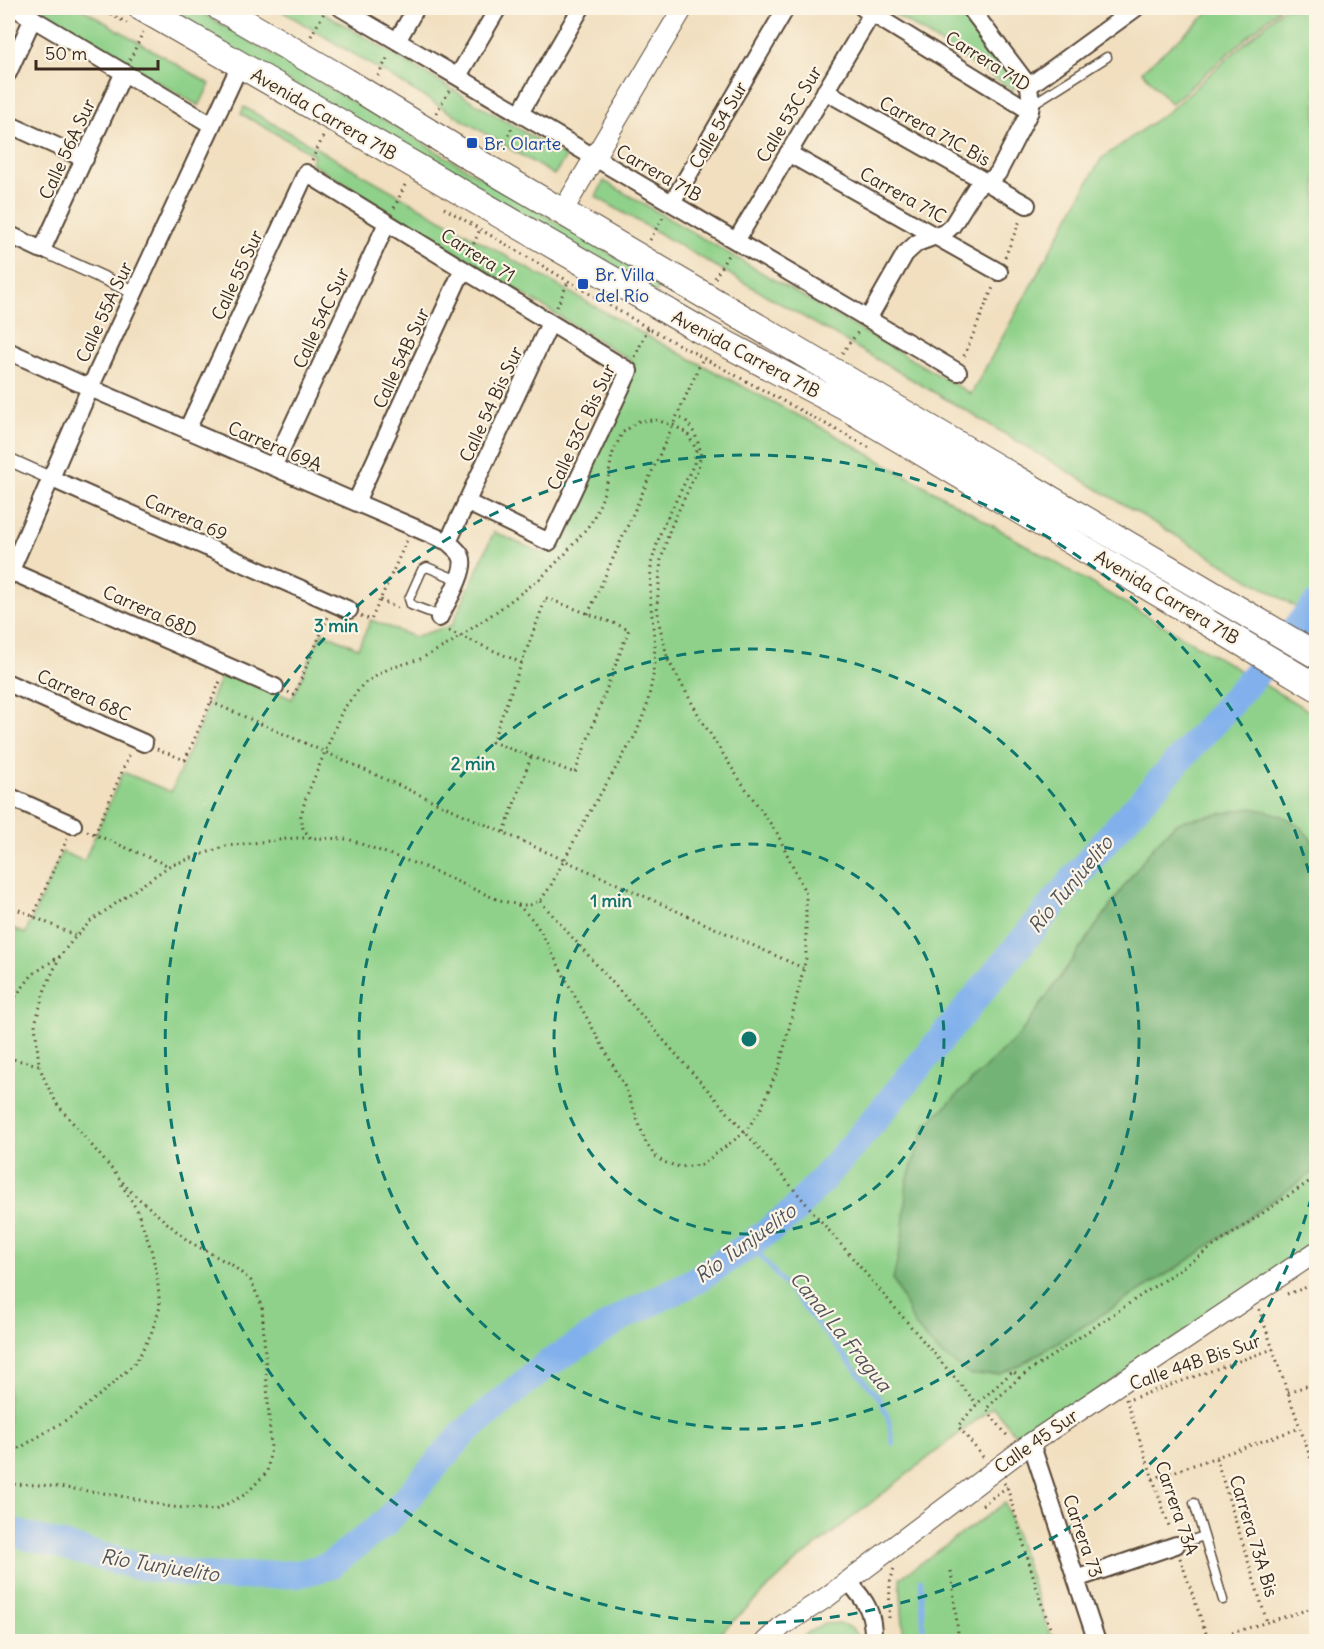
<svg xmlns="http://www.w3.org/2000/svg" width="1324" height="1649" font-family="Delius,sans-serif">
	<rect width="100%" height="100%" fill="#fcf5e5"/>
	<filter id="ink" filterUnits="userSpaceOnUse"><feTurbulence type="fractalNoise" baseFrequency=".0167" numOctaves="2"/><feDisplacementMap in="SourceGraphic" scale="12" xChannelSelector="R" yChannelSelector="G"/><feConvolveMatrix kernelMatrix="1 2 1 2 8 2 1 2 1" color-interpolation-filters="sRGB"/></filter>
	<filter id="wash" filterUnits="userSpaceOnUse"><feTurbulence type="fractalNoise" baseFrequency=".008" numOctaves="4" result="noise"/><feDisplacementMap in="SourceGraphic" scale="24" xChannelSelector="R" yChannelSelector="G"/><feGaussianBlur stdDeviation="1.35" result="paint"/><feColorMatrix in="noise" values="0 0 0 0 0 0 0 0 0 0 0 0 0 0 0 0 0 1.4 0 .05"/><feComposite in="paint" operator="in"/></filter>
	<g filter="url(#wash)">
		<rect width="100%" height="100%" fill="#f1dfbf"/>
		<path fill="#8fd18a" stroke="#657e54" stroke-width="1.5" d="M32 8H81L210 84 199 106Z
			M162 8H194L662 284 655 294Z
			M277 8H316L566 157 554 175Z
			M885 8H964L1017 83 1013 90Z
			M1214 8H1280L1171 104 1142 71Z
			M1284 8H1316V619L963 409 596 197 604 181 971 394 1101 159 1170 110Z
			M244 107 645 335 828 431 937 493 1316 715V1243L1022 1442 993 1407 798 1560 712 1641 8 1642V926L25 934 62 852 84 861 123 772 171 792 224 670 292 699 322 632 358 648 371 620 414 637 452 625 494 532 544 554 633 362 311 163 314 155 241 114Z
			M1005 1503 1052 1641H904L900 1578Z
			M839 1623 851 1628 861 1641H796L822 1624Z"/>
		<path fill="#73b376" stroke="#576e4a" stroke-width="1.5" d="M1251 808C1283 813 1298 820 1316 846V1029L1307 1038 1310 1052 1316 1050V1170L1183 1264 1021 1365 1000 1374 971 1375 939 1353 915 1326 893 1279 902 1240 907 1181 926 1125 1020 1034 1127 882 1154 846 1174 825 1186 820Z"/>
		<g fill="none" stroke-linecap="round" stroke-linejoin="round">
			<path stroke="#81b0ec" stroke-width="4.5" d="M751 1244 879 1398 888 1417 893 1444
				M921 1580 924 1642"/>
			<path stroke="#81b0ec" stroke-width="28" d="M8 1533 11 1532 133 1565 212 1577 298 1574 329 1566 385 1523 464 1433 546 1365 624 1316 691 1283 751 1244 792 1213 855 1143 1107 839 1219 716 1316 605"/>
		</g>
	</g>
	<g filter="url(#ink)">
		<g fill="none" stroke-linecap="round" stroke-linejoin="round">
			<g stroke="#564536" stroke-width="11">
				<path id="service" d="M1031 105 1107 57
					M440 616 411 605 409 599 422 570 427 567 458 580
					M1194 1503 1204 1536
					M1176 1545 1204 1536 1223 1600"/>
			</g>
			<g stroke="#564536" stroke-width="15">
				<path id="pedestrian" d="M42 250 134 292
					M8 459 50 478"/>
			</g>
			<g stroke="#564536" stroke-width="20">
				<path id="minor" d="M15 8 212 125
					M341 8 958 372
					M863 8 1030 111
					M970 8 1029 86
					M397 41 416 8
					M8 73 33 18
					M458 76 498 8
					M825 91 1027 205
					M520 113 581 8
					M8 124 85 159
					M788 153 999 272
					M672 203 786 8
					M8 234 42 250 124 72
					M736 241 875 8
					M868 319 905 254 917 243 944 233 952 226 975 189 984 181 992 179 998 173 1030 111 1031 105 1029 86 1136 8
					M8 351 90 388 448 542C452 546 459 551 461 556 468 569 446 604 439 618
					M187 430 306 173 629 371 549 542 466 502
					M273 467 387 223
					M50 478 349 610
					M356 502 463 269
					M448 542 550 323
					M10 571 275 687
					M8 577 90 388 240 65
					M8 683 144 743
					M8 796 73 825
					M1031 1443 1097 1642
					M1076 1579 1176 1545
					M848 1581C867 1602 874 1613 873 1642"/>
			</g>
			<g stroke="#564536" stroke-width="22">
				<path id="tertiary" d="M562 212 683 8
					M765 1642 783 1625 827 1597 1031 1443 1316 1252"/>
			</g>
			<g stroke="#564536" stroke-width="28">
				<path id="primary" d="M142 8 700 330 849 409 1316 687
					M220 8 346 81 481 164 1316 655"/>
			</g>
			<path stroke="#564536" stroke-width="3" stroke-dasharray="1.5 4.5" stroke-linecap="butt" d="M100 8 127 23
				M311 36 325 11
				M130 60 143 32
				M378 76 389 55
				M436 113 449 91
				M499 151 512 128
				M312 160 323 137
				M394 208 405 185
				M444 208 648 328 872 449
				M650 240 663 217
				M469 255 480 229
				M1005 257 1021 218
				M715 278 728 255
				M557 307 568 282
				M842 353 858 332
				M964 356 994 285
				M635 357 648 328
				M546 598 629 629 575 773 492 742Z
				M380 600 399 609
				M588 614 703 358
				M361 616 371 620 407 540
				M449 631 522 663
				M288 692 294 695 328 617
				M211 702 325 752 803 968
				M157 749 185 760 221 679
				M87 831 169 866
				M504 832 531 757
				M95 834 130 753
				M540 901 745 1132 977 1404
				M8 905 76 936
				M518 905 533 920 541 932 572 991 626 1089 646 1143 654 1155 663 1162 680 1167 701 1165 745 1132 761 1109 780 1064 793 1012 806 958V894L777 833 737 776 702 721 668 660 659 623 657 605 661 560 670 529 698 469 701 452 695 434 687 422 677 416
				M33 917 67 839
				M8 1006 33 974 60 956
				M8 1058 39 1065
				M1287 1294 1316 1284
				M1259 1309 1316 1474
				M1019 1378 1316 1177
				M1288 1392 1316 1383
				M1126 1399 1170 1529
				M1131 1399 1273 1349
				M8 1455 76 1414 108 1388 136 1362 151 1334 160 1307 157 1275 151 1249 137 1210 120 1182
				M983 1457 958 1426 977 1404 1013 1371 1019 1378 986 1409 1009 1438
				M1216 1458 1267 1622
				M1153 1479 1300 1428
				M1004 1483 1007 1487 1040 1599 1055 1642
				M8 1484 42 1485 111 1494 171 1507 215 1510 246 1494 267 1472 271 1448 262 1306 251 1281 232 1265 188 1241 130 1191 57 1104 45 1081 39 1065 35 1024 45 989 60 956 76 936 91 921 169 866 226 846 295 838H311L348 839 427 868 496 899 518 905H530L540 901 550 887 585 820 636 734 647 706 653 676 655 646 650 596 651 564 661 531 694 464 696 449 687 433 673 425 655 420 639 421 622 433 612 455 608 479 601 502 591 523 565 554 541 578 497 611 449 644 420 659 388 669 363 684 342 711 305 800 301 816 303 829 311 838
				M982 1505 1007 1487
				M1180 1558 1209 1642
				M951 1571 959 1642
				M889 1618 890 1583 894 1568
				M1209 1640 1316 1607"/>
			<use href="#service" stroke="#fff" stroke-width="8"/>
			<use href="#pedestrian" stroke="#fff" stroke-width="12"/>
			<use href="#minor" stroke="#fff" stroke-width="16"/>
			<use href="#tertiary" stroke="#fff" stroke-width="20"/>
			<use href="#primary" stroke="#fff" stroke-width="26"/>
		</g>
	</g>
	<g fill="none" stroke="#0f766e" stroke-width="3" stroke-dasharray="10 8">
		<circle cx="749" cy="1039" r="195"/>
		<circle cx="749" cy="1039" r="390"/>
		<path d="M1316 1180A584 584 0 1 1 1316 898"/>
	</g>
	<g fill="#1a4fb4" stroke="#fcf5e5" stroke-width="2">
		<rect x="466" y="137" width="12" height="12" rx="3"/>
		<rect x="577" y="278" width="12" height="12" rx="3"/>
	</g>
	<g text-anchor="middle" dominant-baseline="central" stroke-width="4.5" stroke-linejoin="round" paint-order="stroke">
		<g font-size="18" fill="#3b2a1e" stroke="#fcf5e5">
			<text transform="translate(988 61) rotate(32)">Carrera 71D</text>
			<text transform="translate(324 114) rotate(30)">Avenida Carrera 71B</text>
			<text transform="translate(789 114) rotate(-59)">Calle 53C Sur</text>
			<text transform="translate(718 125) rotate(-60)">Calle 54 Sur</text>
			<text transform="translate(935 131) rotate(29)">Carrera 71C Bis</text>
			<text transform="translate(67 149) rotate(-65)">Calle 56A Sur</text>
			<text transform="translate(659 173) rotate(30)">Carrera 71B</text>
			<text transform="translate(903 195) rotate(29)">Carrera 71C</text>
			<text transform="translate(478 255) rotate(32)">Carrera 71</text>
			<text transform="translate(237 275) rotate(-65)">Calle 55 Sur</text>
			<text transform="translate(104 312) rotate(-65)">Calle 55A Sur</text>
			<text transform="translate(321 318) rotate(-65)">Calle 54C Sur</text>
			<text transform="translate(746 354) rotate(28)">Avenida Carrera 71B</text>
			<text transform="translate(401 358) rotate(-65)">Calle 54B Sur</text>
			<text transform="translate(491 404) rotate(-65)">Calle 54 Bis Sur</text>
			<text transform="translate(581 427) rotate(-65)">Calle 53C Bis Sur</text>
			<text transform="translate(275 446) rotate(23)">Carrera 69A</text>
			<text transform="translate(186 517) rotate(24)">Carrera 69</text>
			<text transform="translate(1167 597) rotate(31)">Avenida Carrera 71B</text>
			<text transform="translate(150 611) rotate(24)">Carrera 68D</text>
			<text transform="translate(84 695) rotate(24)">Carrera 68C</text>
			<text transform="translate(1195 1362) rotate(-19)">Calle 44B Bis Sur</text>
			<text transform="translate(1036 1441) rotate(-35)">Calle 45 Sur</text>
			<text transform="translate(1177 1508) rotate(71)">Carrera 73A</text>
			<text transform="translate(1083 1536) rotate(71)">Carrera 73</text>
			<text transform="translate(1254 1536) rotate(73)">Carrera 73A Bis</text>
		</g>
		<g font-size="18" fill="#164399" stroke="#fcf5e5" text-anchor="start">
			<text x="484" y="143">Br. Olarte</text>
			<text x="595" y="274">Br. Villa<tspan x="595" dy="21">del Río</tspan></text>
		</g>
		<g font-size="20" font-style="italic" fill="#50525c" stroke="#fcf5e5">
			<text transform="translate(1070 884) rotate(-50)">Río Tunjuelito</text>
			<text transform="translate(745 1243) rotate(-36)">Río Tunjuelito</text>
			<text transform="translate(841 1331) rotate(51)">Canal La Fragua</text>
			<text transform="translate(160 1565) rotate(9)">Río Tunjuelito</text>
		</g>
	</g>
	<circle cx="749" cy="1039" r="9" fill="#0f766e" stroke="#fcf5e5" stroke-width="3"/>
	<g font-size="18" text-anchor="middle" font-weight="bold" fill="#0f766e" stroke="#fcf5e5" stroke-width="4.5" stroke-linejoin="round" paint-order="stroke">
		<text x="336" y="632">3 min</text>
		<text x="473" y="770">2 min</text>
		<text x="611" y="907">1 min</text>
	</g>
	<rect width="1324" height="1649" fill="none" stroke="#fcf5e5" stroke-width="30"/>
	<path d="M36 60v9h122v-9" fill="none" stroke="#3b2a1e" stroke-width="3"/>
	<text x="45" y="60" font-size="18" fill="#3b2a1e" stroke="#fcf5e5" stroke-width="4.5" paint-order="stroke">50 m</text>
</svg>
